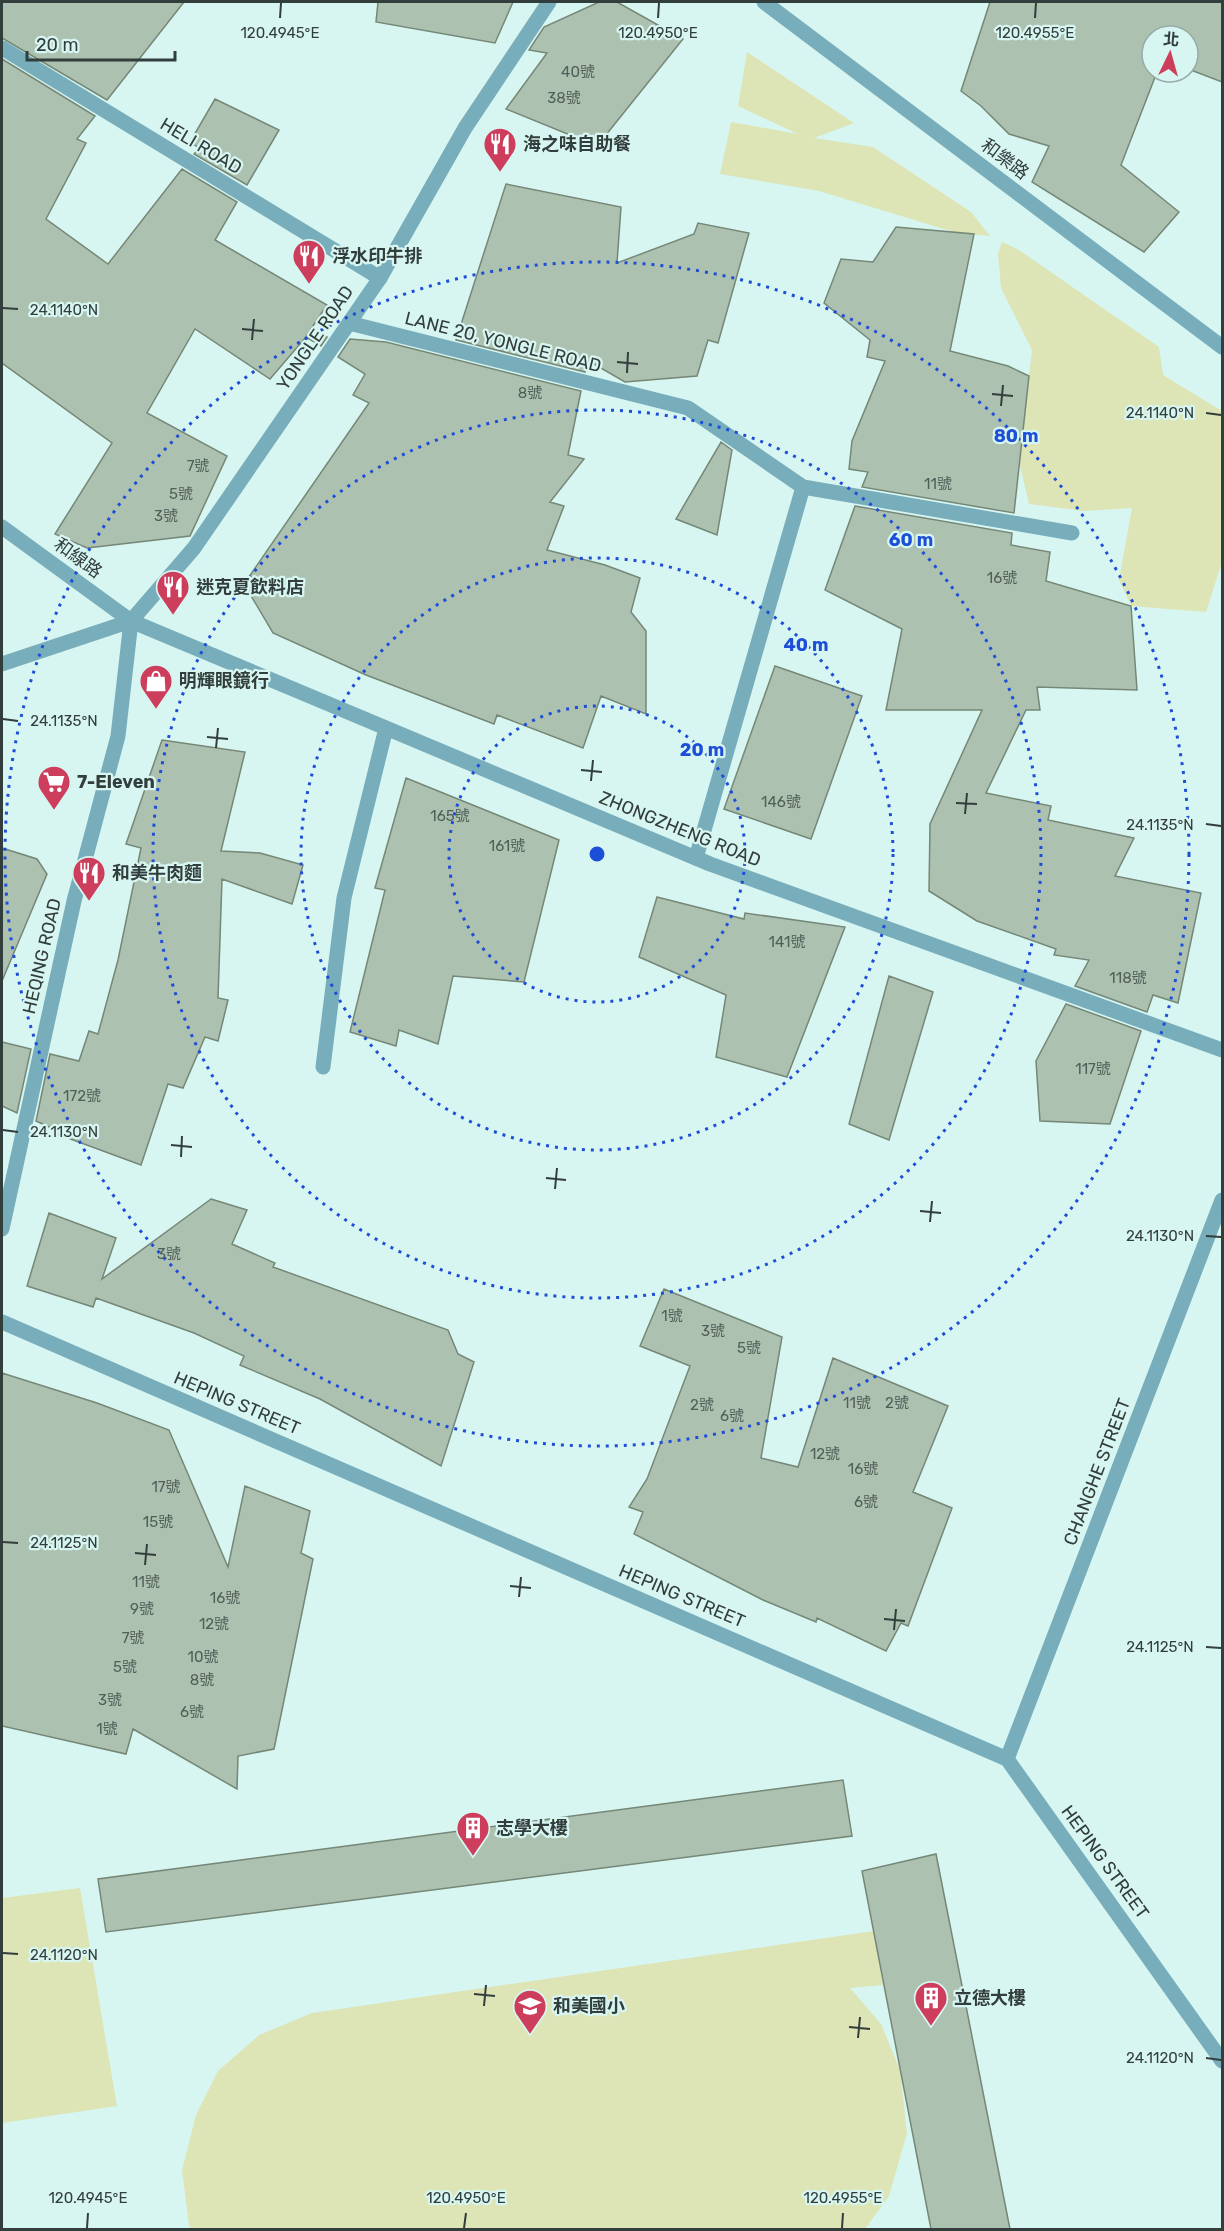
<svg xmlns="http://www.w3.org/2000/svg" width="1224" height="2231" font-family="Rubik,'Noto Sans TC',sans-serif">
	<rect width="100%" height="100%" fill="#d8f6f1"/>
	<path fill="#dde4b6" d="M747 52 854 123 814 138 873 147 971 212 990 236 957 233 819 191 720 174 731 122 798 134 738 106Z
		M1002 242 1019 250 1159 347 1163 375 1222 411V562L1206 612 1131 606 1119 580 1132 508 1084 511 1029 504 1019 461 1032 350 1001 288 998 254Z
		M80 1888 117 2106 2 2123V1898Z
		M874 1931 883 1985 850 1988 881 2024 900 2070 907 2133 889 2196 865 2229H191L189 2225 182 2170 196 2115 218 2071 259 2035 312 2013Z"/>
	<path fill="#adc1b0" stroke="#758777" stroke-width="1.5" d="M2 2H184L107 100 2 38Z
		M378 2H513L495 43 376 22Z
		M599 2H617L683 39 597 146 506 109 547 53 529 50 544 27Z
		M990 2H1222V82L1188 69V36H1152V72H1157L1121 165 1179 212 1144 252 1032 182 1049 146 1009 134 981 106 961 91Z
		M2 59 95 116 77 139 86 143 46 219 108 264 182 169 237 202 215 240 327 305 307 335 327 337 321 346 306 337 270 379 195 329 147 413 227 456 190 536 87 548 55 534 112 443 2 363Z
		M215 99 279 130 247 185 194 154 199 148 190 142Z
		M506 184 621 207 617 263 694 234 698 223 749 233 718 343 708 340 697 376 625 382 587 360 585 372 456 340Z
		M896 227 974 234 950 351 1008 366 1029 376 1014 513 862 487 868 472 849 469 852 441 885 361 867 357 870 340 824 303 841 259 873 262Z
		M350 339 386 342 581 391 568 455 584 459 550 502 564 506 547 550 605 565 640 578 631 612 646 631V714L601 696 583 748 497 715 494 724 366 675 273 633 244 584 369 403 353 395 365 374 338 357Z
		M721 442 732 450 717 535 676 519Z
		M855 506 1012 533 1011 545 1050 552 1046 581 1131 606 1137 690 1037 687 1040 710H1026L986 793 1051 806 1048 820 1134 838 1115 876 1201 893 1178 1003 1153 995 1147 1012 1075 986 1089 960 1054 955 1056 949 977 921 929 891 930 824 982 710H886L902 629 825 590Z
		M775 666 862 696 811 839 724 809Z
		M162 740 245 752 221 851 260 853 303 865 292 904 222 879 218 998 228 1000 218 1041 205 1037 183 1088 168 1084 141 1165 57 1134 58 1131 36 1121 50 1054 79 1061 89 1031 98 1034 118 960 141 848 126 844Z
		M406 778 559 840 524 982 453 976 438 1044 399 1030 396 1046 350 1032 385 890 375 888Z
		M2 848 37 859 47 874 2 981Z
		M657 897 744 919 745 913 845 927 787 1077 716 1057 726 995 639 957Z
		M889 976 933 992 889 1140 849 1124Z
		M1066 1004 1141 1031 1110 1124 1040 1121 1036 1061Z
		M2 1042 31 1049 17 1113 2 1106Z
		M211 1199 247 1210 232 1244 275 1263 273 1267 448 1330 458 1354 474 1362 441 1466 320 1399 240 1365 244 1356 194 1333 96 1298 93 1307 27 1286 49 1213 116 1238 102 1279Z
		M664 1289 782 1337 761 1458 798 1467 833 1358 948 1406 913 1492 952 1508 908 1626 901 1623 886 1651 817 1618 816 1622 763 1600 634 1534 643 1512 629 1507 647 1479 690 1366 640 1346Z
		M2 1373 97 1403 169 1430 228 1567 245 1486 310 1511 301 1553 313 1559 274 1749 238 1756 237 1789 133 1729 126 1754 2 1726Z
		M843 1780 852 1836 106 1932 98 1879Z
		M936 1854 1010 2229H931L862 1871Z"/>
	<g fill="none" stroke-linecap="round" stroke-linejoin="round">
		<path stroke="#78adbc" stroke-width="15" d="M2 48 380 278
			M349 323 688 408 803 487
			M696 858 803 487 1072 533
			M1007 1759 1222 1200"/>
		<path stroke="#78adbc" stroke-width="15" d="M764 2 1222 347
			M2 527 131 621 710 864 1222 1050
			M131 621 194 548 380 278 465 128 549 2
			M2 664 131 621
			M323 1067 344 898 386 728
			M2 1229 74 901 118 736 131 621
			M2 1322 1007 1759 1222 2061"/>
	</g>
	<path fill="none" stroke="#323e3c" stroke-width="2" d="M280 18 281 3M658 18 659 3M1035 18 1036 3M3 308 18 309M242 329 263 331M252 340 254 319M617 362 638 364M627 373 628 352M992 394 1013 396M1001 406 1003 385M1206 413 1221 415M3 719 18 721M207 737 228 739M216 748 218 728M581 770 602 772M591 781 593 760M956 803 977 804M965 814 967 793M1206 824 1221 826M3 1130 18 1132M171 1145 192 1147M181 1157 182 1136M546 1178 566 1180M555 1189 557 1168M920 1211 941 1213M930 1222 932 1201M1206 1236 1221 1237M3 1542 18 1543M135 1553 156 1555M145 1565 147 1544M510 1586 531 1588M519 1597 521 1577M884 1619 905 1621M894 1630 896 1609M1206 1647 1221 1648M3 1953 18 1954M474 1994 495 1996M484 2006 486 1985M849 2027 870 2029M858 2038 860 2017M1206 2058 1221 2060M87 2228 88 2213M464 2228 466 2213M842 2228 843 2213"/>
	<g fill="none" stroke="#1d4ed8" stroke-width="3" stroke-dasharray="3 6">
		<circle cx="597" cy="854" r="148"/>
		<circle cx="597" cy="854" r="296"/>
		<circle cx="597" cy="854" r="444"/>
		<circle cx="597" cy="854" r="592"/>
	</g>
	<defs>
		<g id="restaurant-pin" transform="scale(1.725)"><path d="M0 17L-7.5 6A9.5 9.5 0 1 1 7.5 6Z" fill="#cd3d5c" stroke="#d8f6f1"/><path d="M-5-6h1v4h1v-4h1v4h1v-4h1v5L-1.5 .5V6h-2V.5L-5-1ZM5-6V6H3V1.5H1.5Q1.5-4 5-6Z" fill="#fff"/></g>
		<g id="shop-pin" transform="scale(1.725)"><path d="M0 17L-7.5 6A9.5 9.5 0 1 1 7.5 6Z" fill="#cd3d5c" stroke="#d8f6f1"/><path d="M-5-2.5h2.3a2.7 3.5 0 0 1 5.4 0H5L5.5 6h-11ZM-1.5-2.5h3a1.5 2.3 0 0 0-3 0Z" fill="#fff"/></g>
		<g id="supermarket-pin" transform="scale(1.725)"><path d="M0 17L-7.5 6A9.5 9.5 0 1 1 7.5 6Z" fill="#cd3d5c" stroke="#d8f6f1"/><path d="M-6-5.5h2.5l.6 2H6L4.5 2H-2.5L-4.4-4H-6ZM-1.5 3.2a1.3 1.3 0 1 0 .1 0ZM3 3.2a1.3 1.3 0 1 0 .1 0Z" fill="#fff"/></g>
		<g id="building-pin" transform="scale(1.725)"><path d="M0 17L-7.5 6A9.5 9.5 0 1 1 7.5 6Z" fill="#cd3d5c" stroke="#d8f6f1"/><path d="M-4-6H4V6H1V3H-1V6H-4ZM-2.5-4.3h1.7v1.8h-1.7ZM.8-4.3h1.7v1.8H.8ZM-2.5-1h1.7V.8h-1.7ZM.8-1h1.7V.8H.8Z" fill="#fff"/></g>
		<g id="school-pin" transform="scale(1.725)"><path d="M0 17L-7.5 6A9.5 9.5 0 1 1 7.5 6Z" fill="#cd3d5c" stroke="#d8f6f1"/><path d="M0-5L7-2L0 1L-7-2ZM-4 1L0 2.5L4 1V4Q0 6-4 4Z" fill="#fff"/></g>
	</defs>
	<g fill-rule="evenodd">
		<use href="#restaurant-pin" x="500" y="144"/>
		<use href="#restaurant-pin" x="309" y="256"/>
		<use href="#restaurant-pin" x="173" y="587"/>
		<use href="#shop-pin" x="156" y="681"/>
		<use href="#supermarket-pin" x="54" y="782"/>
		<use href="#restaurant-pin" x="89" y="873"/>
		<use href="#building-pin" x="473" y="1828"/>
		<use href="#building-pin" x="931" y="1998"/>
		<use href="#school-pin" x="530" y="2006"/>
	</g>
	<g text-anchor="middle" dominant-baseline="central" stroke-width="4.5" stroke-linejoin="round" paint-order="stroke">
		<g font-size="15" fill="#515f59">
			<text x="578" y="72">40號</text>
			<text x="564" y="98">38號</text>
			<text x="530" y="393">8號</text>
			<text x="198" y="466">7號</text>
			<text x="938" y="484">11號</text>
			<text x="181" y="494">5號</text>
			<text x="166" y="516">3號</text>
			<text x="1002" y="578">16號</text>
			<text x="781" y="802">146號</text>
			<text x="450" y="816">165號</text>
			<text x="507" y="846">161號</text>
			<text x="787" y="942">141號</text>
			<text x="1128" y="978">118號</text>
			<text x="1093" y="1069">117號</text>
			<text x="82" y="1096">172號</text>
			<text x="169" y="1254">3號</text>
			<text x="672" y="1316">1號</text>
			<text x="713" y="1331">3號</text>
			<text x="749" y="1348">5號</text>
			<text x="857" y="1403">11號</text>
			<text x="897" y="1403">2號</text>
			<text x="702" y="1405">2號</text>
			<text x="732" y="1416">6號</text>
			<text x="825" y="1454">12號</text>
			<text x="863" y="1469">16號</text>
			<text x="166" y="1487">17號</text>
			<text x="866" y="1502">6號</text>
			<text x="158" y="1522">15號</text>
			<text x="146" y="1582">11號</text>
			<text x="225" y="1598">16號</text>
			<text x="142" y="1609">9號</text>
			<text x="214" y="1624">12號</text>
			<text x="133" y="1638">7號</text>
			<text x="203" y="1657">10號</text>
			<text x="125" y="1667">5號</text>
			<text x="202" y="1680">8號</text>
			<text x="110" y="1700">3號</text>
			<text x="192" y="1712">6號</text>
			<text x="107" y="1729">1號</text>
		</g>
		<g font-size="18" font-weight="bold" fill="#323e3c" stroke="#d8f6f1" text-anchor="start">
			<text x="523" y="144">海之味自助餐</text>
			<text x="332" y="256">浮水印牛排</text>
			<text x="196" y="587">迷克夏飲料店</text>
			<text x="179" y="681">明輝眼鏡行</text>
			<text x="77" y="782">7-Eleven</text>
			<text x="112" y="873">和美牛肉麵</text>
			<text x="496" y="1828">志學大樓</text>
			<text x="954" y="1998">立德大樓</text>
			<text x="553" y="2006">和美國小</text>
		</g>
		<g font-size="18" fill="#323e3c" stroke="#d8f6f1">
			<text transform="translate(201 146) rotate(31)">HELI ROAD</text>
			<text transform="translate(1005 159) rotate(37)">和樂路</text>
			<text transform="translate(315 338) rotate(-56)">YONGLE ROAD</text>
			<text transform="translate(503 342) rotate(14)">LANE 20, YONGLE ROAD</text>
			<text transform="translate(78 558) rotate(36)">和線路</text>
			<text transform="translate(680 829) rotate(22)">ZHONGZHENG ROAD</text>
			<text transform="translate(42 956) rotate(-77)">HEQING ROAD</text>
			<text transform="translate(237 1403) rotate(23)">HEPING STREET</text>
			<text transform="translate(1097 1472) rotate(-69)">CHANGHE STREET</text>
			<text transform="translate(682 1596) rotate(23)">HEPING STREET</text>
			<text transform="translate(1105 1862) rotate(54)">HEPING STREET</text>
		</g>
	</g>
	<g font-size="15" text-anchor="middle" fill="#323e3c" stroke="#d8f6f1" stroke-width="4.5" stroke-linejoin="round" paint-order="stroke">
		<text x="280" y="38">120.4945°E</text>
		<text x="658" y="38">120.4950°E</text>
		<text x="1035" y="38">120.4955°E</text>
		<text x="64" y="315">24.1140°N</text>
		<text x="1160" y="418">24.1140°N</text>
		<text x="64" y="726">24.1135°N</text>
		<text x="1160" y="830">24.1135°N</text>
		<text x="64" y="1137">24.1130°N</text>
		<text x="1160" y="1241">24.1130°N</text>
		<text x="64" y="1548">24.1125°N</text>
		<text x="1160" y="1652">24.1125°N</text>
		<text x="64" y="1960">24.1120°N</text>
		<text x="1160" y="2063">24.1120°N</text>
		<text x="88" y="2203">120.4945°E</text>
		<text x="466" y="2203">120.4950°E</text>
		<text x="843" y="2203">120.4955°E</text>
	</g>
	<circle cx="597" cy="854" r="9" fill="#1d4ed8" stroke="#d8f6f1" stroke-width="3"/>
	<g font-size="18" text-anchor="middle" font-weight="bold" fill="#1d4ed8" stroke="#d8f6f1" stroke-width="4.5" stroke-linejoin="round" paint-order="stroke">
		<text x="1016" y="442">80 m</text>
		<text x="911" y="546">60 m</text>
		<text x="806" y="651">40 m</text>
		<text x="702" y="756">20 m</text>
	</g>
	<rect width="1224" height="2231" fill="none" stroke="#323e3c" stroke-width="6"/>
	<g transform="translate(1170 54) rotate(5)"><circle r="28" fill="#d8f6f1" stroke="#96aca9" stroke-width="1.5"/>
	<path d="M0-4.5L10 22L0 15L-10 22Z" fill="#cd3d5c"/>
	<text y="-9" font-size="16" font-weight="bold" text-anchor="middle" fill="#323e3c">北</text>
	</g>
	<path d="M27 51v9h148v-9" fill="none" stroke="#323e3c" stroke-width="3"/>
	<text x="36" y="51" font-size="18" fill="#323e3c" stroke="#d8f6f1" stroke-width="4.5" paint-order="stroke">20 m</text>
</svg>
